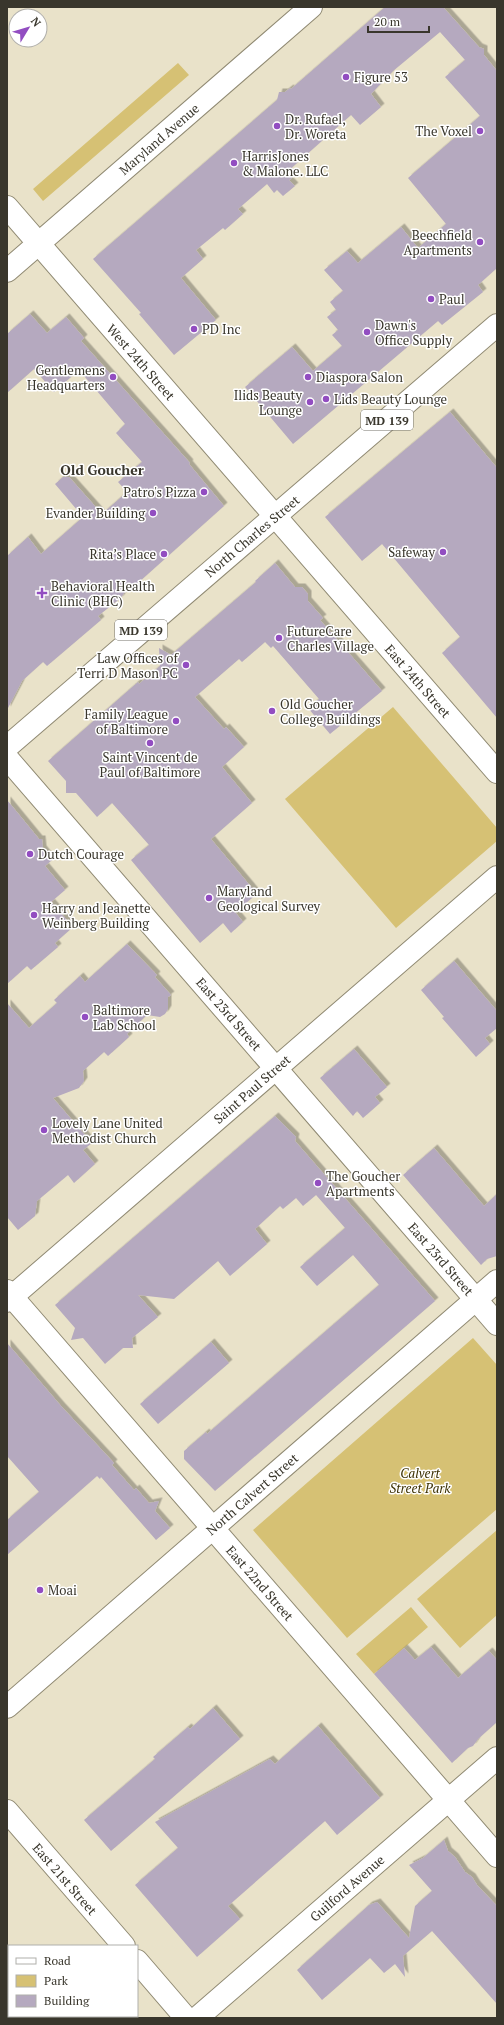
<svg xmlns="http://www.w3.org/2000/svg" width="504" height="2025" font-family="'PT Serif',serif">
	<defs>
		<filter id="shadow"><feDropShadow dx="3.5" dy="-3.5" stdDeviation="0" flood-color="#0004"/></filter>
	</defs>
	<rect width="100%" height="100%" fill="#e9e2c9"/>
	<path fill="#d6c174" d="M178 63 189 75 43 201 33 189Z
		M393 707 497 828V841L396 928 285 799Z
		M473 1338 497 1365V1509L347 1638 253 1530Z
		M497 1530V1615L460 1648 417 1599Z
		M411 1607 428 1627 374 1674 356 1654Z"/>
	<path fill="#b5a9bf" filter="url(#shadow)" d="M385 7H443L479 47 484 49V55L497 71V268L478 285 483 292 442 325 438 321 293 444 245 387 292 347 313 371 342 346 332 335 338 330 327 317 336 310 330 302 343 291 324 270 347 251 358 263 401 227 418 248 446 224 408 178 480 116 445 77 465 60 440 32 393 71 371 94 381 107 360 125 351 115 287 172 292 178 289 180 295 186 283 196 277 190 274 193 267 184 238 209 243 214 225 230 223 228 196 250 203 259 181 278 216 320 174 355 139 314 141 313 93 259 277 100 279 92H285L290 88 291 89Z
		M30 314 47 333 66 317 84 338 81 341 190 463 189 464 224 506 139 582 124 593 121 598 98 616 101 620 47 666 43 662 22 681 7 710V556L28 537 41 554 83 517 55 484 63 477H69L102 514 127 492 118 482 142 462 116 433 125 424 79 370 54 392 34 369 7 393V334Z
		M450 412 497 468V718L442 653 460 637 382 544 362 561 325 517Z
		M275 563 295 587H302L308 594V601L323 618 320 620 382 691 330 734 308 708 319 699 273 646 271 648 265 642 242 662 239 659 195 697 224 729 226 727 244 747 222 767 252 803 211 839 257 894 235 912 243 922 231 933 223 923 200 943 131 860 149 845 112 803 97 817 76 793H66V781L48 761 138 682 139 684 160 666 159 648 171 655 256 582 255 581Z
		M7 800 39 839H42L43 849 52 860 45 866 65 890 51 902 73 927 55 943 58 947 31 970 27 966 7 984Z
		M127 944 157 975 155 977 171 995 168 997V1009L165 1014 160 1017 147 1015 127 1034 129 1037 108 1056 104 1052 83 1071 84 1081 79 1088 53 1098 92 1143 83 1150 95 1164 74 1183 68 1175 37 1201 35 1216 18 1230 7 1217V1003L29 1028 57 1003 54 1000 80 976 85 982Z
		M454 961 497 1011V1028L485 1038 490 1044 476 1057 442 1018 444 1017 421 990Z
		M354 1049 387 1087 375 1097 380 1103 363 1118 357 1111 353 1116 320 1078Z
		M275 1116 296 1137 295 1141 435 1301 215 1491 184 1459V1451L206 1432 207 1434 379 1285 353 1255 317 1286 300 1267 345 1228 316 1195 303 1206 296 1198 283 1209 280 1206 255 1229 267 1244 230 1276 218 1261 174 1299 138 1295 158 1317 132 1338 133 1348H123L105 1364 83 1338 71 1340 75 1328 55 1305Z
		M434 1148 484 1206 497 1194V1256L487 1259 481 1265 403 1175Z
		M211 1342 229 1363 158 1424 140 1404Z
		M7 1343 61 1406 114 1463 112 1465 134 1490 136 1488 149 1503 159 1501 155 1511 170 1528 156 1540 101 1477 100 1479 97 1476 7 1555V1520L39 1492 7 1456Z
		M431 1647 458 1678 489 1651 497 1660V1722L478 1739 473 1746 468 1748 452 1763 374 1674 404 1648 415 1660Z
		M213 1708 240 1739 111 1851 84 1820 155 1759 153 1757 188 1727 190 1729Z
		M318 1726 380 1798 337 1835 325 1821 228 1906 240 1919 197 1957 135 1885 178 1848 155 1822 270 1759 275 1764Z
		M444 1840 448 1851 455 1857 465 1872 472 1877 477 1885 497 1906V2004L432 1931 403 1956 405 1977 395 1964 384 1973 370 1958 322 2000 297 1970 369 1905 377 1902 409 1938 415 1906 432 1891 409 1865 423 1858Z"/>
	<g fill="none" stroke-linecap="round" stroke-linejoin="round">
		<g stroke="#908a73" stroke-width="24">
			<path id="street" d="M7 207 497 772
				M7 758 497 1324
				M7 1291 497 1856
				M7 1811 124 1946
				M137 1961 186 2018
				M197 2018 497 1758"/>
		</g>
		<g stroke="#908a73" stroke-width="24">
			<path id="secondary" d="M7 271 311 7
				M7 1707 497 1281"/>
		</g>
		<g stroke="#908a73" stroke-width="24">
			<path id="primary" d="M7 747 497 325
				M7 1301 497 877"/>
		</g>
		<use href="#street" stroke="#fff" stroke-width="22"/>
		<use href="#secondary" stroke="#fff" stroke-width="22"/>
		<use href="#primary" stroke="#fff" stroke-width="22"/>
	</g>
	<g fill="#924dc1" stroke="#fff" stroke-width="1.5">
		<circle cx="346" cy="77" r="4"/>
		<circle cx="277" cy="126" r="4"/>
		<circle cx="480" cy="131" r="4"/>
		<circle cx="234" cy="163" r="4"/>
		<circle cx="480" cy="242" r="4"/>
		<circle cx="431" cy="299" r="4"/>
		<circle cx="194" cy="329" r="4"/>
		<circle cx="367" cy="332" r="4"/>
		<circle cx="113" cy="377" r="4"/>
		<circle cx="308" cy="377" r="4"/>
		<circle cx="326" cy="399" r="4"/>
		<circle cx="310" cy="402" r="4"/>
		<circle cx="204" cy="492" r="4"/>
		<circle cx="153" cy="513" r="4"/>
		<circle cx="443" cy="552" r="4"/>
		<circle cx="164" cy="554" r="4"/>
		<path d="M40 587h4v4h4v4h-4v4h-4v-4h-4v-4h4z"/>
		<circle cx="279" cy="638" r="4"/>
		<circle cx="186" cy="665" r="4"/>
		<circle cx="272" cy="711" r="4"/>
		<circle cx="176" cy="721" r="4"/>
		<circle cx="150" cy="743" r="4"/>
		<circle cx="30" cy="854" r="4"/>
		<circle cx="209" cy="898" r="4"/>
		<circle cx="34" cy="915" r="4"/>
		<circle cx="85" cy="1017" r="4"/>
		<circle cx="44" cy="1130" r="4"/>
		<circle cx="318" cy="1183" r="4"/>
		<circle cx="40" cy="1590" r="4"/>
	</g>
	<g text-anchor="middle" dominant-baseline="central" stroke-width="3" stroke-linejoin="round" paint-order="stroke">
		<g fill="#fff" stroke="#74726b" stroke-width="1">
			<rect x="361" y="410" width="52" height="20" rx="3"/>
			<rect x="115" y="620" width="52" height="20" rx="3"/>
		</g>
		<g font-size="12" font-weight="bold" fill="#39362c">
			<text x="387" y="420">MD 139</text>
			<text x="141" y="630">MD 139</text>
		</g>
		<g font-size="13" fill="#39362c" stroke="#fff" text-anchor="start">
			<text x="354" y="77">Figure 53</text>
			<text x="285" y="119">Dr. Rufael,<tspan x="285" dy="15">Dr. Woreta</tspan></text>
			<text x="472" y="131" text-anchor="end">The Voxel</text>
			<text x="242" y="156">HarrisJones<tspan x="242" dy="15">&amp; Malone. LLC</tspan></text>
			<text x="472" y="235" text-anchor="end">Beechfield<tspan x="472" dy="15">Apartments</tspan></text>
			<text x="439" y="299">Paul</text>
			<text x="375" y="325">Dawn's<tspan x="375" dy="15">Office Supply</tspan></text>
			<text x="202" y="329">PD Inc</text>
			<text x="105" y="370" text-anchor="end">Gentlemens<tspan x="105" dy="15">Headquarters</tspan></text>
			<text x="316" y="377">Diaspora Salon</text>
			<text x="302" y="395" text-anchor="end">Ilids Beauty<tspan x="302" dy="15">Lounge</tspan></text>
			<text x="334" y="399">Lids Beauty Lounge</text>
			<text x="196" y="492" text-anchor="end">Patro's Pizza</text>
			<text x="145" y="513" text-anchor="end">Evander Building</text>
			<text x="435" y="552" text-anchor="end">Safeway</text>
			<text x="156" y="554" text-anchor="end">Rita’s Place</text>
			<text x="51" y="586">Behavioral Health<tspan x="51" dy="15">Clinic (BHC)</tspan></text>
			<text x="287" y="631">FutureCare<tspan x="287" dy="15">Charles Village</tspan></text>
			<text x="178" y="658" text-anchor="end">Law Offices of<tspan x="178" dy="15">Terri D Mason PC</tspan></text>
			<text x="280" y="704">Old Goucher<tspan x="280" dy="15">College Buildings</tspan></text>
			<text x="168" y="714" text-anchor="end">Family League<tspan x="168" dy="15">of Baltimore</tspan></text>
			<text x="150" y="757" text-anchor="middle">Saint Vincent de<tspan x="150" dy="15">Paul of Baltimore</tspan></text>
			<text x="38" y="854">Dutch Courage</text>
			<text x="217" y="891">Maryland<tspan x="217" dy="15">Geological Survey</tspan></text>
			<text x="42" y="908">Harry and Jeanette<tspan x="42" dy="15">Weinberg Building</tspan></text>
			<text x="93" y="1010">Baltimore<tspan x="93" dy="15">Lab School</tspan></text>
			<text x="52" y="1123">Lovely Lane United<tspan x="52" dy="15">Methodist Church</tspan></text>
			<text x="326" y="1176">The Goucher<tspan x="326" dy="15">Apartments</tspan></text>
			<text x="48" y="1590">Moai</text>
		</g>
		<g font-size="13" fill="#39362c" stroke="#fff">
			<text transform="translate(159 139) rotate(-41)">Maryland Avenue</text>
			<text transform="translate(141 362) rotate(49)">West 24th Street</text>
			<text transform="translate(252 536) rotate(-40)">North Charles Street</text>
			<text transform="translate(418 681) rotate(49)">East 24th Street</text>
			<text transform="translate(229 1014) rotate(49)">East 23rd Street</text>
			<text transform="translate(252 1089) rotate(-41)">Saint Paul Street</text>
			<text transform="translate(441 1259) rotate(49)">East 23rd Street</text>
			<text transform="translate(252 1494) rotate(-41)">North Calvert Street</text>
			<text transform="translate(260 1583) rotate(49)">East 22nd Street</text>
			<text transform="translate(65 1879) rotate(49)">East 21st Street</text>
			<text transform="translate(347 1888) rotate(-41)">Guilford Avenue</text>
		</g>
		<g font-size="13" font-style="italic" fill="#3e3306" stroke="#fff">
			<text x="420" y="1473">Calvert<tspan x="420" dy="15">Street Park</tspan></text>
		</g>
		<g font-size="14" font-weight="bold" fill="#39362c" stroke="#fff">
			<text x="102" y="469">Old Goucher</text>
		</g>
	</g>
	<rect width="504" height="2025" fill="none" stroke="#39362c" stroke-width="16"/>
	<rect x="8" y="1945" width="130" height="72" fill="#ffffff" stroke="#b0afab"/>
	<rect x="16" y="1958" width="20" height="6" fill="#ffffff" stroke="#b0afab"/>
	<text x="44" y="1965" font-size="12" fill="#39362c">Road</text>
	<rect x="16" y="1975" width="20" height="12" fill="#d6c174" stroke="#b0afab"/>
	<text x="44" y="1985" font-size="12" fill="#39362c">Park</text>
	<rect x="16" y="1995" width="20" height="12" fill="#b5a9bf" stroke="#b0afab"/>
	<text x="44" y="2005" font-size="12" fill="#39362c">Building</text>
	<g transform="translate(28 28) rotate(52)"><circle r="19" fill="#ffffff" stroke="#b0afab"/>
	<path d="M0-3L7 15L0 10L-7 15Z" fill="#924dc1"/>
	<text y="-6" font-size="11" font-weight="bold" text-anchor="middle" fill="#39362c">N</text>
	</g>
	<path d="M368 26v6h61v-6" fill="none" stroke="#39362c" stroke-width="2"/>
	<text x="374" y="26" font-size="12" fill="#39362c" stroke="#ffffff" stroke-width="3" paint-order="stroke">20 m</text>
</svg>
